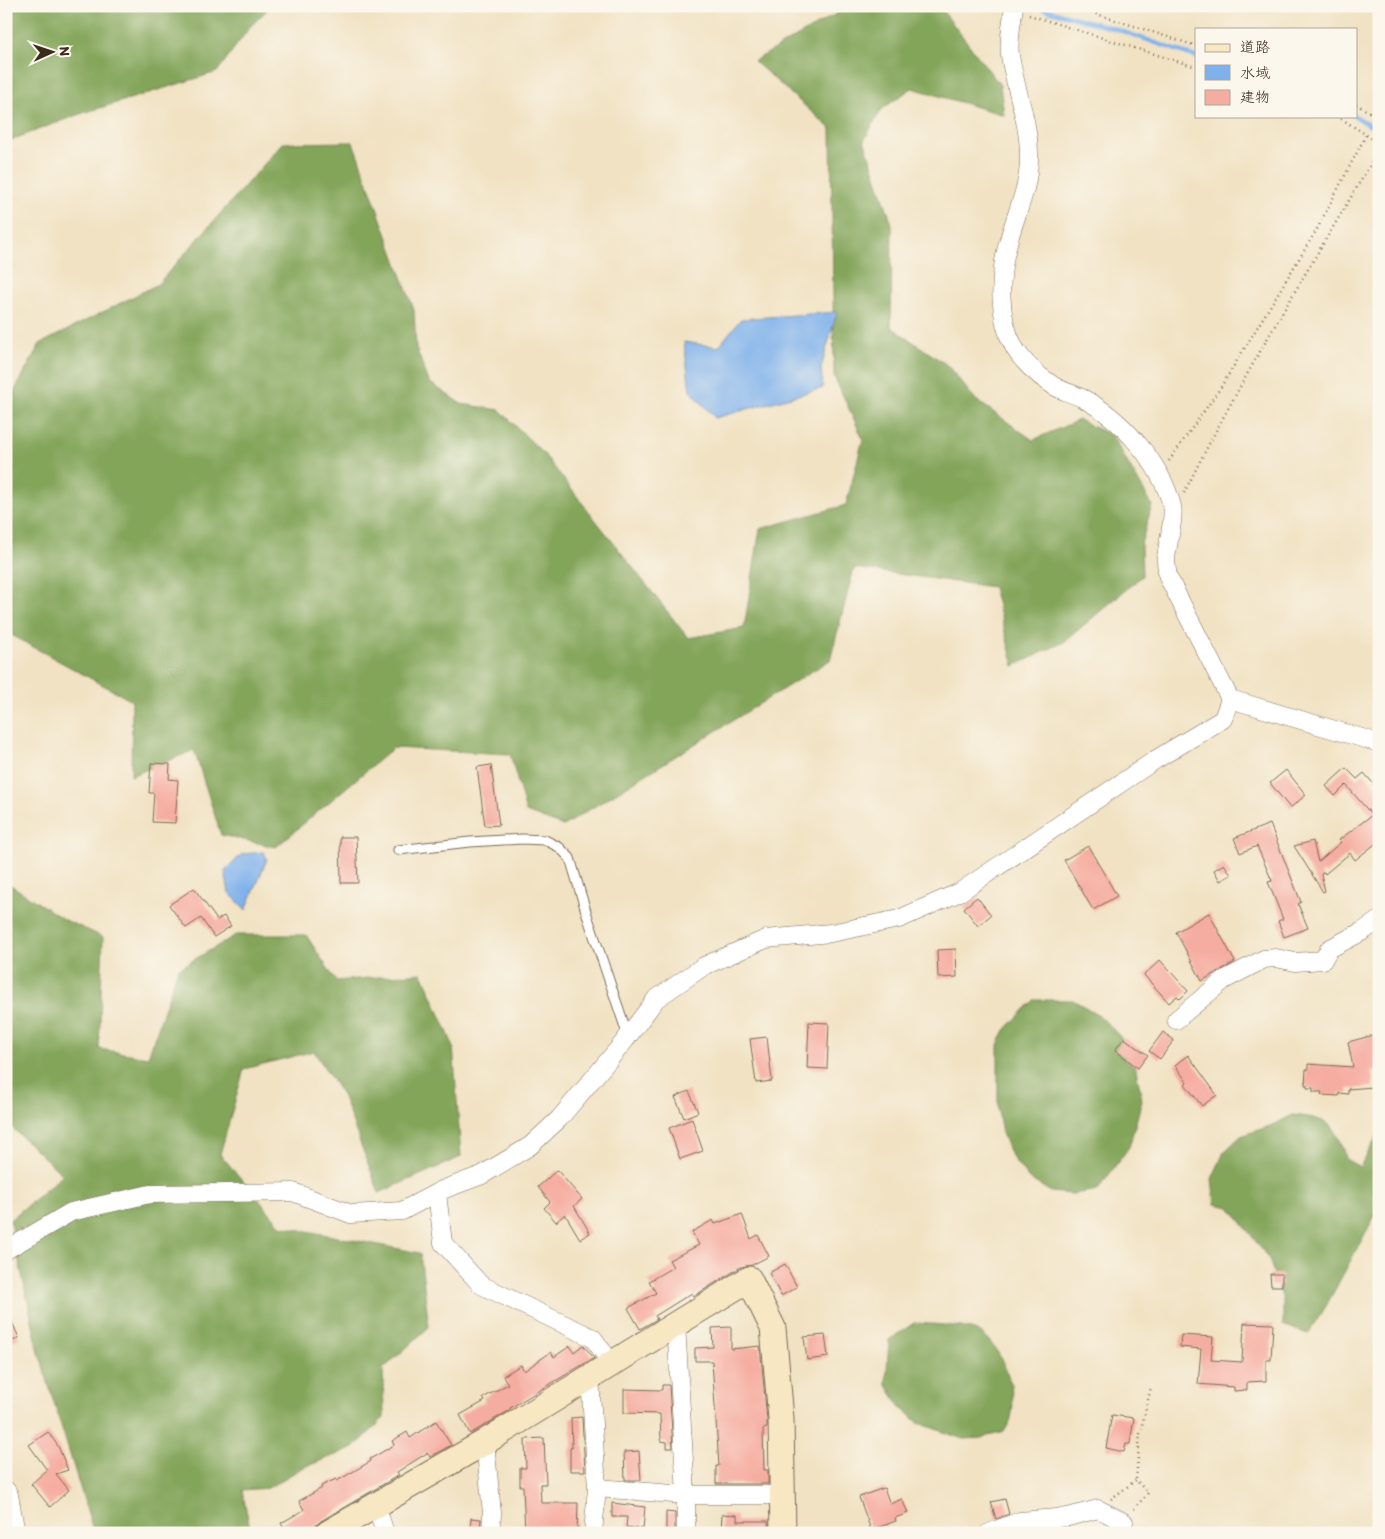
<svg xmlns="http://www.w3.org/2000/svg" width="1385" height="1539" font-family="Itim,'Klee One',sans-serif">
	<rect width="100%" height="100%" fill="#fbf7ec"/>
	<filter id="ink" filterUnits="userSpaceOnUse"><feTurbulence type="fractalNoise" baseFrequency=".02" numOctaves="2"/><feDisplacementMap in="SourceGraphic" scale="10" xChannelSelector="R" yChannelSelector="G"/><feConvolveMatrix kernelMatrix="1 2 1 2 8 2 1 2 1" color-interpolation-filters="sRGB"/></filter>
	<filter id="wash" filterUnits="userSpaceOnUse"><feTurbulence type="fractalNoise" baseFrequency=".0096" numOctaves="4" result="noise"/><feDisplacementMap in="SourceGraphic" scale="20" xChannelSelector="R" yChannelSelector="G"/><feGaussianBlur stdDeviation="1.12" result="paint"/><feColorMatrix in="noise" values="0 0 0 0 0 0 0 0 0 0 0 0 0 0 0 0 0 1.4 0 .05"/><feComposite in="paint" operator="in"/></filter>
	<g filter="url(#wash)">
		<rect width="100%" height="100%" fill="#f1e2c3"/>
		<path fill="#83a55a" stroke="#5f683c" d="M6 6H271L249 28 217 72 77 115 6 142Z
			M850 6H939L1000 85 1004 115 912 88 882 109 864 140 892 224 891 327 947 365 976 400 1033 440 1079 420 1112 436 1152 505 1141 544 1142 576 1064 642 1014 666 993 587 854 568 830 660 563 826 526 812 510 754 393 748 276 847 221 835 194 750 131 776 132 701 6 632V406L40 344 158 284 283 143 353 142 414 310 416 348 429 382 461 404 500 410 543 453 688 638 744 628 760 529 846 505 863 439 834 376 831 129 754 61Z
			M6 882 63 919 103 937 99 1049 148 1057 178 969 236 935H306L336 981 422 973 453 1045 461 1157 379 1193 343 1097 314 1051 244 1069 220 1154 281 1226 420 1253 429 1327 383 1369 384 1418 354 1448 302 1468 268 1488 242 1490 251 1533H94L39 1353 10 1220 63 1175 6 1122Z
			M1034 1000H1073L1099 1015 1132 1049 1142 1100 1129 1147 1098 1190 1072 1194 1051 1192 1028 1178 1011 1156 1002 1133 998 1110V1045L1005 1030Z
			M1293 1115C1334 1120 1332 1123 1347 1160L1360 1167 1379 1133V1208L1326 1306 1308 1334 1283 1325V1300L1269 1259 1230 1207 1215 1204 1212 1179 1224 1152 1241 1136 1270 1126Z
			M914 1323C929 1324 971 1325 982 1334 1003 1351 1018 1391 1011 1418 1010 1423 1006 1428 1004 1432L981 1438 963 1439 919 1423 900 1406 886 1384 889 1340Z"/>
		<path fill="#7fb1eb" stroke="#5d6e84" d="M837 312 821 368 823 388 715 418 690 390 684 342 718 347 741 319Z
			M264 852 267 859 246 910 229 893 225 871 242 854Z"/>
		<g fill="none" stroke-linecap="round" stroke-linejoin="round">
			<path stroke="#7fb1eb" stroke-width="4.5" d="M1033 6 1116 29 1196 57
				M1355 116 1379 131"/>
		</g>
		<g id="blocks">
			<path fill="#f6ada1" d="M151 763 170 764 169 779 178 780 175 823 152 822 154 793H149Z
				M491 765 499 825 485 826 477 767Z
				M1346 768 1357 779 1364 773 1379 790V841L1355 860 1350 853 1325 874 1324 872 1321 874 1325 891 1323 892 1294 846 1313 841 1318 862 1341 842 1339 840 1372 815 1346 785 1335 796 1326 786Z
				M1286 770 1306 795 1290 808 1270 783Z
				M1270 824 1301 902 1298 904 1308 928 1284 937 1278 921 1283 919 1268 882 1272 881 1257 846 1240 853 1234 838Z
				M340 837H356L358 883H341Z
				M1088 846 1117 896 1093 910 1064 860Z
				M1224 864 1231 875 1220 881 1214 870Z
				M194 888 217 920 224 916 231 926 214 937 201 918 186 928 169 905Z
				M977 897 991 915 978 926 964 908Z
				M1209 913 1235 962 1202 981 1176 932Z
				M956 949 957 977 938 978 937 950Z
				M1160 960 1188 991 1180 999 1177 996 1169 1003 1144 975Z
				M809 1022 829 1023 827 1069 807 1068Z
				M1163 1032 1174 1040 1160 1059 1149 1051Z
				M1374 1035 1379 1057V1070L1372 1072 1373 1087 1348 1089V1094L1339 1093V1096L1321 1095 1322 1092H1313V1088H1307V1085H1305L1306 1069 1308 1070V1064L1353 1067 1348 1042Z
				M767 1037 772 1081 756 1083 750 1039Z
				M1124 1038 1148 1055 1138 1068 1115 1050Z
				M1188 1055 1217 1095 1202 1106 1185 1084 1187 1082 1175 1065Z
				M689 1091 698 1112 684 1118 675 1097Z
				M692 1119 703 1151 680 1159 669 1128Z
				M557 1170 582 1199 574 1206 590 1233 580 1239 565 1214 556 1222 544 1208 550 1202 538 1187Z
				M742 1214 751 1239 758 1235 769 1256 752 1265 741 1267 694 1296 692 1293 655 1316 657 1319 640 1329 628 1308 656 1293 649 1281 673 1267 669 1260 699 1245 692 1232 713 1220 715 1224Z
				M785 1264 797 1287 781 1296 769 1273Z
				M1270 1274H1282V1286H1271Z
				M6 1308 19 1338 6 1344Z
				M1244 1323 1273 1324 1271 1360H1266V1381L1247 1382V1390L1234 1391V1387L1198 1384 1201 1349 1180 1347 1181 1335 1213 1337 1211 1360 1242 1362Z
				M731 1327V1349L760 1346 767 1420V1428L763 1429 764 1470H768V1484H716V1466H719L712 1361H695V1348L713 1347 712 1328Z
				M825 1335 828 1357 807 1360 804 1337Z
				M583 1345 594 1358 510 1408V1410L470 1434 460 1415 485 1401 483 1398 508 1384 503 1376 521 1365 524 1371 551 1352 554 1357 570 1346 574 1352Z
				M662 1385H669L673 1448H667V1442L661 1441 660 1414 624 1413V1389L662 1390Z
				M1112 1415 1134 1418 1130 1444H1126L1124 1452 1106 1448Z
				M582 1417 585 1471H570V1448H572L571 1418Z
				M436 1421 451 1445 430 1457 427 1453 397 1472 399 1475 321 1521 316 1525 314 1533H286L281 1523 304 1510 299 1501 322 1488 321 1486 336 1479 337 1481 371 1461 370 1459 394 1445 392 1441 407 1432 410 1438Z
				M48 1432 58 1446 68 1470 56 1474 69 1490 50 1507 31 1484 47 1470 29 1445Z
				M544 1438 546 1484H540L541 1503H578L577 1533H525L523 1486H520V1468H526L525 1439Z
				M639 1451 641 1480H625L624 1452Z
				M884 1488 890 1504 902 1499 908 1513 895 1518 896 1521 871 1530 859 1497Z
				M1005 1499 1009 1514 996 1519 991 1502Z
				M612 1503 645 1507 643 1529 626 1527 627 1517H612Z
				M666 1512 675 1513V1533H666Z
				M722 1514 737 1515V1521H768L769 1533H721Z
				M471 1518 481 1519 480 1533H470Z"/>
		</g>
	</g>
	<g filter="url(#ink)">
		<use href="#blocks" fill-opacity="0" stroke="#7b6a58" stroke-width="1"/>
		<g fill="none" stroke-linecap="round" stroke-linejoin="round">
			<g stroke="#7b6a58" stroke-width="11">
				<path id="lane" d="M398 850 470 842 522 839 545 840 559 847 570 858 588 918 628 1036"/>
			</g>
			<g stroke="#7b6a58" stroke-width="19">
				<path id="street" d="M1230 699 1379 743
					M1176 1020 1224 980 1264 959 1276 958 1295 962 1323 960 1329 949 1363 931 1379 920
					M437 1193 443 1243 481 1285 593 1338 612 1364
					M6 1250 71 1212 150 1194 293 1192 351 1214 402 1211 442 1190 482 1175 530 1146 559 1119 623 1043 656 999 704 966 766 939 831 933 899 919 960 892 1155 760 1223 719 1230 699 1168 577C1167 571 1166 565 1166 559 1167 546 1175 517 1172 506 1161 463 1121 418 1082 398 1072 393 1060 391 1051 384 1037 375 1022 361 1014 347 998 317 999 279 1007 247 1014 217 1029 190 1029 159 1030 123 1015 90 1010 55 1008 38 1012 23 1014 6
					M676 1324 686 1495V1533
					M590 1377 597 1488 593 1533
					M485 1442 492 1513 491 1533
					M597 1488 686 1495H783
					M6 1490 9 1495 16 1533
					M376 1504 385 1533
					M989 1533 1020 1521 1068 1517 1098 1509 1124 1522"/>
			</g>
			<g stroke="#7b6a58" stroke-width="27">
				<path id="secondary" d="M328 1533 485 1442 749 1279 773 1328 781 1419 783 1533"/>
			</g>
			<path stroke="#7b6a58" stroke-width="2.5" stroke-dasharray="1 4" stroke-linecap="butt" d="M1072 6 1196 46
				M1029 15 1196 67
				M1356 104 1379 118
				M1337 116 1379 143
				M1169 461 1221 387 1316 231 1366 135
				M1184 493C1241 378 1308 270 1373 160
				M1111 1499 1136 1480
				M1134 1509 1148 1493 1136 1480 1140 1434 1151 1387"/>
			<use href="#lane" stroke="#fff" stroke-width="9"/>
			<use href="#street" stroke="#fff" stroke-width="18"/>
			<use href="#secondary" stroke="#f7e8c3" stroke-width="25"/>
		</g>
	</g>
	<rect width="1385" height="1539" fill="none" stroke="#fbf7ec" stroke-width="25"/>
	<rect x="1195" y="28" width="162" height="90" fill="#fbf7ec" stroke="#aea59a"/>
	<rect x="1205" y="44" width="25" height="8" fill="#f7e8c3" stroke="#aea59a"/>
	<text x="1240" y="52" font-size="15" fill="#3b2a1e">道路</text>
	<rect x="1205" y="65" width="25" height="15" fill="#7fb1eb" stroke="#aea59a"/>
	<text x="1240" y="78" font-size="15" fill="#3b2a1e">水域</text>
	<rect x="1205" y="90" width="25" height="15" fill="#f6ada1" stroke="#aea59a"/>
	<text x="1240" y="102" font-size="15" fill="#3b2a1e">建物</text>
	<g transform="translate(52 52) rotate(87)" stroke="#fbf7ec" stroke-width="4" paint-order="stroke">
	<path d="M0-4L9 19L0 12L-9 19Z" fill="#3b2a1e"/>
	<text y="-8" font-size="14" font-weight="bold" text-anchor="middle" fill="#3b2a1e">N</text>
	</g>
</svg>
